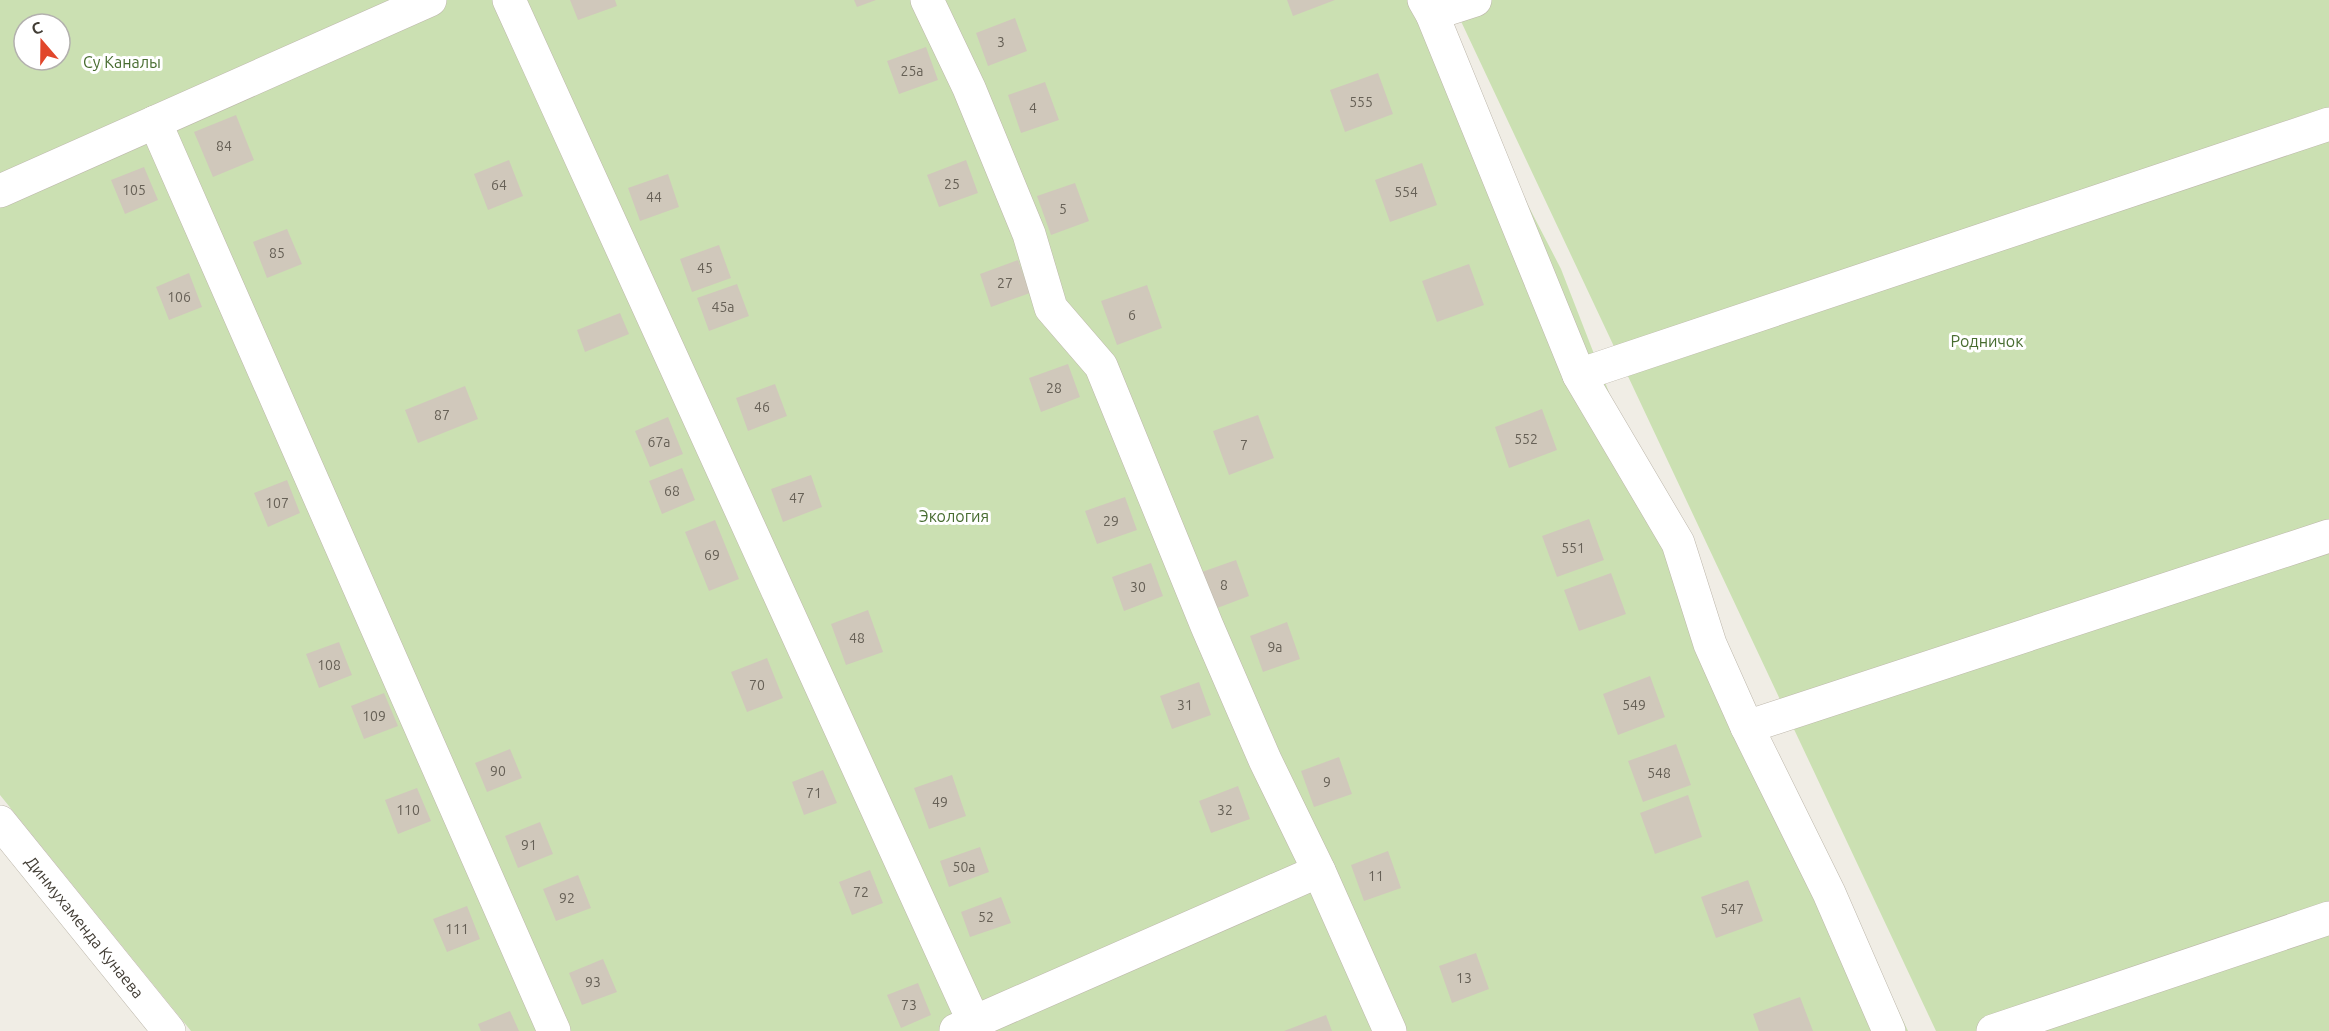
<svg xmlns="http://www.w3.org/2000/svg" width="2329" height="1031" font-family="Ubuntu,sans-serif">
	<rect width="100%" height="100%" fill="#f0ede5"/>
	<path fill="#cbe0b2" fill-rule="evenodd" d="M0 0H1422L1561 269 1624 431 1908 1031H191L0 795ZM24 24H60V60H24Z
		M1451 0H2329V1031H1936Z"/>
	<path fill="#d0c8bb" d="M570 0H615L617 6 578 20Z
		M854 0H876L857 7Z
		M1287 0H1335L1293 16Z
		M1015 18 1027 51 988 66 976 33Z
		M926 47 938 80 899 94 887 61Z
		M1378 73 1393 114 1345 132 1330 90Z
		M1045 82 1059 120 1021 133 1008 95Z
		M236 115 254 160 213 177 194 132Z
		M509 160 523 196 488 210 474 174Z
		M966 160 978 193 939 207 927 175Z
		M1422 163 1437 205 1390 222 1375 180Z
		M144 167 158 200 125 214 111 180Z
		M668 174 679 207 640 221 628 188Z
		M1075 183 1089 221 1051 235 1037 196Z
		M287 229 302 264 267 278 253 242Z
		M719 245 731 278 692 292 680 259Z
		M1018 260 1030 293 991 307 980 274Z
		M1469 264 1484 305 1437 322 1422 281Z
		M189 273 202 307 169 320 156 287Z
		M737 284 749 316 709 331 697 298Z
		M1147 285 1162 328 1117 345 1101 301Z
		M620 313 629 334 585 352 577 330Z
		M1068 364 1080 397 1041 412 1029 378Z
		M775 384 787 416 748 431 736 398Z
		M465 386 478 419 418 443 405 410Z
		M1542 409 1557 450 1509 468 1495 427Z
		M1258 415 1274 458 1229 475 1213 431Z
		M668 417 683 454 650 467 635 431Z
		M682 468 695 500 662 514 649 481Z
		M811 475 822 507 783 522 771 489Z
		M287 480 300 513 268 527 254 493Z
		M1125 497 1137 530 1097 544 1085 511Z
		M1589 519 1604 560 1557 577 1542 536Z
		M715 520 739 579 709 591 685 532Z
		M1236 560 1249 596 1212 610 1199 573Z
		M1151 563 1163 596 1124 611 1112 577Z
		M1611 573 1626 614 1579 631 1564 590Z
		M868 610 883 652 846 665 831 624Z
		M1287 622 1300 659 1263 672 1250 636Z
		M339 642 352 675 319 688 306 654Z
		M767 658 783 698 747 712 731 672Z
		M1650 676 1665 717 1618 735 1603 694Z
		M1199 682 1211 715 1172 729 1160 696Z
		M384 693 398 726 364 739 351 706Z
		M1676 744 1691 785 1643 802 1628 761Z
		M510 749 522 778 487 792 475 763Z
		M1339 757 1352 794 1314 807 1301 771Z
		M823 770 837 803 804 815 792 782Z
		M952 775 966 816 929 829 914 788Z
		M1238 786 1250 819 1211 833 1199 801Z
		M417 788 431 821 398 834 385 800Z
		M1688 795 1702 837 1655 854 1640 813Z
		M540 822 553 854 518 868 505 836Z
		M980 847 989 872 949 887 940 861Z
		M1388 851 1401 888 1364 901 1351 865Z
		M870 870 883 903 852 915 839 882Z
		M578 875 591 908 556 921 543 889Z
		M1748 880 1763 921 1716 938 1701 897Z
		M1001 897 1011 923 970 937 961 912Z
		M467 906 480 939 447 952 433 919Z
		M1476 953 1489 989 1452 1003 1439 966Z
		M603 959 617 992 582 1005 569 973Z
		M918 983 931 1015 901 1028 887 995Z
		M1800 997 1813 1031H1759L1753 1014Z
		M510 1011 519 1031H481L478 1024Z
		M1326 1015 1332 1031H1284Z"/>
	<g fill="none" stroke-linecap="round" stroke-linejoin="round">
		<g stroke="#bdb7ab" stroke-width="34">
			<g id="minor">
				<path d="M509 0 978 1031"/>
				<path d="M927 0 969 88 1029 234 1051 308 1101 366 1207 626 1265 760 1319 871 1390 1031"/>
				<path d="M1424 0 1432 14 1579 375 1678 543 1710 644 1747 727 1829 893 1889 1031"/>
				<path d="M1432 14 1475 0"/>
				<path d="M155 122 554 1031"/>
				<path d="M0 191 430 0"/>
				<path d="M1579 375 2329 124"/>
				<path d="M1747 727 2329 536"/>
				<path id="s1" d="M0 822 169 1031"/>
				<path d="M956 1030 1319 871"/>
				<path d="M1993 1031 2329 918"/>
			</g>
		</g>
		<use href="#minor" stroke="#fff" stroke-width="33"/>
	</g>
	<g text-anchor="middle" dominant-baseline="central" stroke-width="6" stroke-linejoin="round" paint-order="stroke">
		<g font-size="14" fill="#666056">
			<text x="1001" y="42">3</text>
			<text x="912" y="71">25а</text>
			<text x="1361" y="102">555</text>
			<text x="1033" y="108">4</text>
			<text x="224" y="146">84</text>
			<text x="952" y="184">25</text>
			<text x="499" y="185">64</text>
			<text x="134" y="190">105</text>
			<text x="1406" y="192">554</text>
			<text x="654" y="197">44</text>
			<text x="1063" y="209">5</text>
			<text x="277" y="253">85</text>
			<text x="705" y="268">45</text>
			<text x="1005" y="283">27</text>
			<text x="179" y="297">106</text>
			<text x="723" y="307">45а</text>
			<text x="1132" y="315">6</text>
			<text x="1054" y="388">28</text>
			<text x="762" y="407">46</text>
			<text x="442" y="415">87</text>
			<text x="1526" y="439">552</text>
			<text x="659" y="442">67а</text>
			<text x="1244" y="445">7</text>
			<text x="672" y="491">68</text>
			<text x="797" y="498">47</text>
			<text x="277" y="503">107</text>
			<text x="1111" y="521">29</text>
			<text x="1573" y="548">551</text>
			<text x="712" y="555">69</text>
			<text x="1224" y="585">8</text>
			<text x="1138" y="587">30</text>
			<text x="857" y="638">48</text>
			<text x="1275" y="647">9а</text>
			<text x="329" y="665">108</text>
			<text x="757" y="685">70</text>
			<text x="1185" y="705">31</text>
			<text x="1634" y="705">549</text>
			<text x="374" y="716">109</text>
			<text x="498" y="771">90</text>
			<text x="1659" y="773">548</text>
			<text x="1327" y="782">9</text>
			<text x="814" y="793">71</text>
			<text x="940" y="802">49</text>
			<text x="408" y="810">110</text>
			<text x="1225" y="810">32</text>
			<text x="529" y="845">91</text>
			<text x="964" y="867">50а</text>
			<text x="1376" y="876">11</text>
			<text x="861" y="892">72</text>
			<text x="567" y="898">92</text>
			<text x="1732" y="909">547</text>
			<text x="986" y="917">52</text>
			<text x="457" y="929">111</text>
			<text x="1464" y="978">13</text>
			<text x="593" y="982">93</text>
			<text x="909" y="1005">73</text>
		</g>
		<g font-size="16" fill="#476c30" stroke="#fff">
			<text x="122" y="62">Су Каналы</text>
			<text x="1987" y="341">Родничок</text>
			<text x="954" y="516">Экология</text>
		</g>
		<g font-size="16" fill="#423d35" stroke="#fff">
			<text stroke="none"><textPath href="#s1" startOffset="135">Динмухаменда Кунаева</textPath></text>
		</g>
	</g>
	<g transform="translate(42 42) rotate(340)"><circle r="28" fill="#ffffff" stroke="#b3b1ae" stroke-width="1.5"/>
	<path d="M0-4.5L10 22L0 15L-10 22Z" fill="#e1462b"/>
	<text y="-9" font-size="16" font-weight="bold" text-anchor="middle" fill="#423d35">С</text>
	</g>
</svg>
